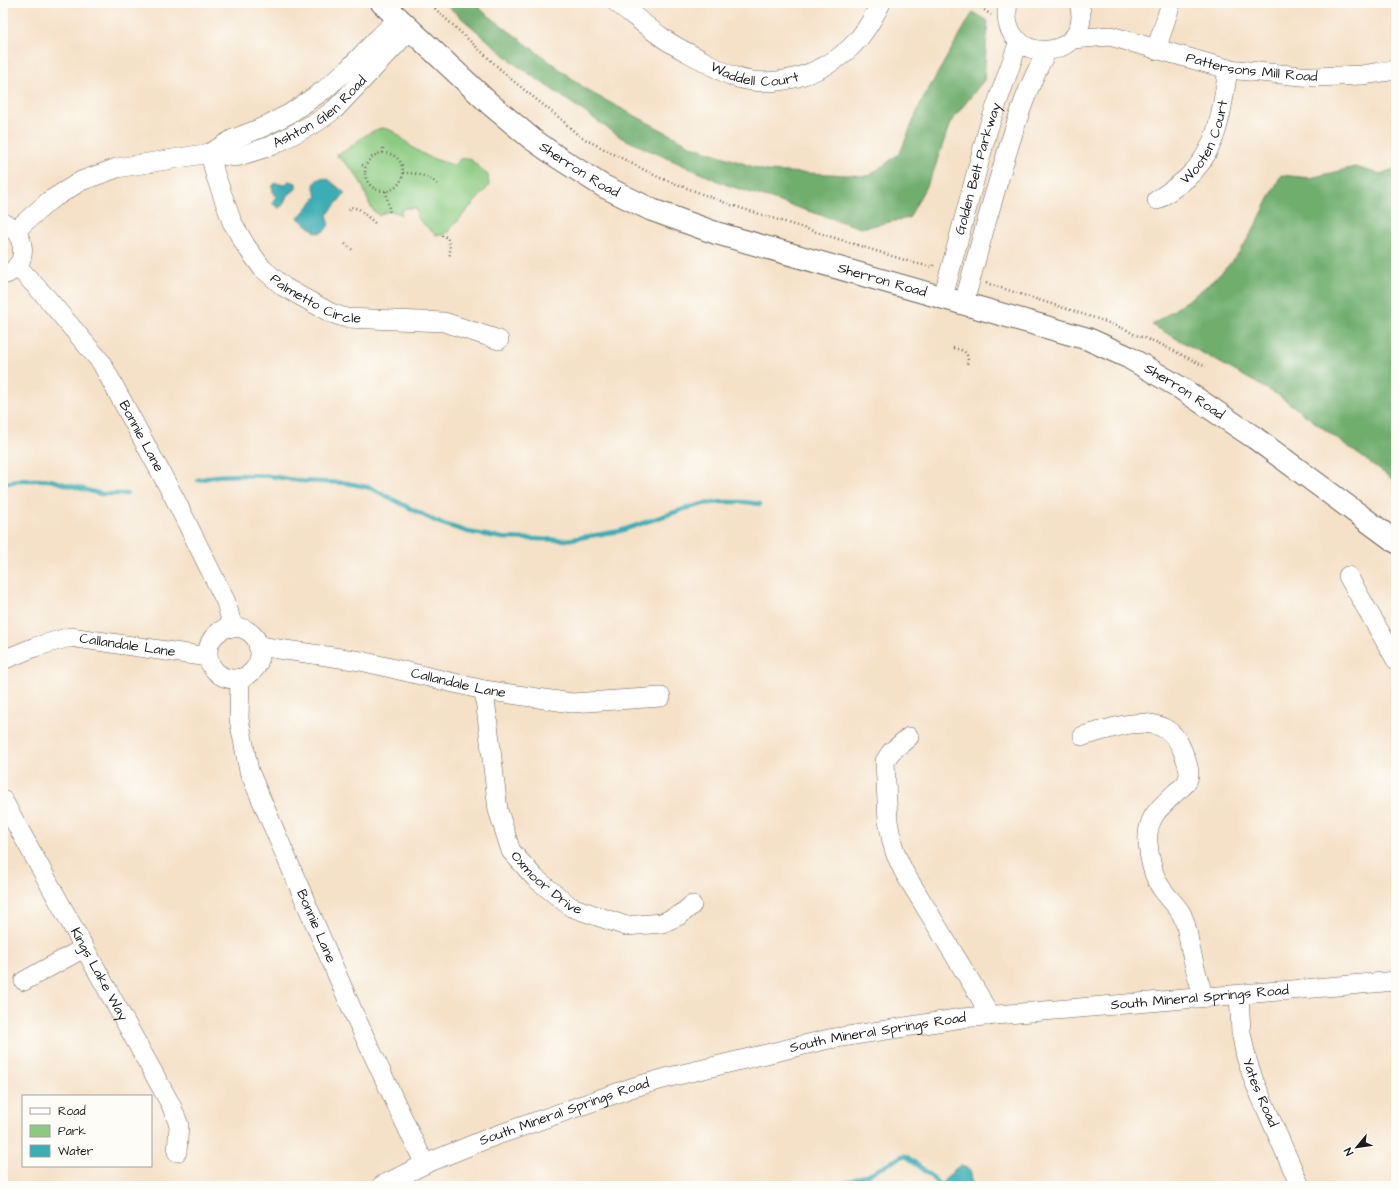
<svg xmlns="http://www.w3.org/2000/svg" width="1399" height="1189" font-family="'Architects Daughter',sans-serif">
	<rect width="100%" height="100%" fill="#fdfcf7"/>
	<filter id="ink" filterUnits="userSpaceOnUse"><feTurbulence type="fractalNoise" baseFrequency=".025" numOctaves="2"/><feDisplacementMap in="SourceGraphic" scale="8" xChannelSelector="R" yChannelSelector="G"/><feConvolveMatrix kernelMatrix="1 2 1 2 8 2 1 2 1" color-interpolation-filters="sRGB"/></filter>
	<filter id="wash" filterUnits="userSpaceOnUse"><feTurbulence type="fractalNoise" baseFrequency=".012" numOctaves="4" result="noise"/><feDisplacementMap in="SourceGraphic" scale="16" xChannelSelector="R" yChannelSelector="G"/><feGaussianBlur stdDeviation="0.9" result="paint"/><feColorMatrix in="noise" values="0 0 0 0 0 0 0 0 0 0 0 0 0 0 0 0 0 1.4 0 .05"/><feComposite in="paint" operator="in"/></filter>
	<g filter="url(#wash)">
		<rect width="100%" height="100%" fill="#f5e1c8"/>
		<path fill="#8bca80" stroke="#54734e" d="M381 128C397 128 405 144 418 151 429 158 442 162 454 165L460 159 469 158 488 175 489 186 445 235H436L417 218 416 208H406L401 211V215C393 210 387 210 379 216 366 205 368 195 360 181 354 171 346 163 337 156V154C347 151 351 146 359 140 365 135 373 131 381 128Z"/>
		<path fill="#70ae6e" stroke="#466545" d="M444 3H475L485 13 590 92 692 146 766 171 869 176 900 153 921 102 973 12 988 21 984 80 950 123 933 173 909 218 861 228 727 185 622 138 515 64Z
			M1355 167 1380 174 1396 168V482L1278 395 1152 325C1185 302 1222 280 1244 245 1258 223 1269 198 1281 175L1310 178Z"/>
		<path fill="#3badb4" stroke="#2c6468" d="M321 178 328 179 345 193 327 215C331 224 328 232 317 233L298 218 317 196C313 189 312 181 321 178Z
			M289 181 296 183V189L287 196 283 205 279 208 273 204V201L276 197 273 192 272 186 276 183 284 185Z
			M960 1166C973 1168 972 1175 971 1186H939L955 1169Z"/>
		<g fill="none" stroke-linecap="round" stroke-linejoin="round">
			<path stroke="#3badb4" stroke-width="4.5" d="M198 480 216 476 240 475 270 476 300 481 347 483 371 488 437 522 468 532 503 538 566 540 620 531 684 509 703 504 721 502H745L760 504
				M3 484 20 480H50L101 494H127
				M838 1186 869 1174 903 1156H906L924 1170 941 1186"/>
		</g>
	</g>
	<g filter="url(#ink)">
		<g fill="none" stroke-linecap="round" stroke-linejoin="round">
			<g stroke="#686158" stroke-width="20">
				<g id="minor">
					<path id="s1" d="M617 3C632 14 647 27 663 38 675 47 689 53 702 60 712 66 724 73 735 77 773 90 821 75 850 48 863 36 873 19 881 3"/>
					<path d="M1008 3C996 69 1096 63 1079 3"/>
					<path id="s2" d="M1072 39 1110 36 1228 69 1301 76 1316 77 1362 75 1396 70"/>
					<path d="M1156 50 1171 3"/>
					<path id="s3" d="M210 153 215 174 232 222 246 246 262 268 284 287 331 313 346 318 444 322 499 340"/>
					<path d="M210 153 233 139 261 128 289 114 324 90 348 69 377 39 398 19"/>
					<path id="s4" d="M1157 200C1167 193 1178 186 1187 178 1219 149 1222 109 1228 69"/>
					<path d="M3 223C28 232 30 268 3 275"/>
					<path id="s5" d="M16 230 49 201 81 181 117 168 210 153 236 157 271 146 317 122 335 109 410 30"/>
					<path id="s6" d="M17 266 46 297 101 362 175 499 226 602 233 628"/>
					<path id="s7" d="M943 297 988 129 1019 41"/>
					<path d="M964 303C977 255 990 207 1005 159 1017 120 1027 87 1047 51"/>
					<path d="M1348 576 1396 660"/>
					<circle cx="234" cy="653" r="26"/>
					<path id="s8" d="M258 646 361 661 484 690 572 703 661 697"/>
					<path id="s9" d="M3 660 35 647 70 637 208 657"/>
					<path id="s10" d="M240 678 239 719 249 771 354 1014 413 1140 425 1164"/>
					<path id="s11" d="M484 690 498 810 511 851 535 878 571 907 626 926 662 923 680 915 692 905"/>
					<path d="M1083 736C1117 727 1167 706 1183 752 1186 760 1192 773 1187 781 1185 786 1180 789 1176 792 1160 808 1146 817 1148 843 1149 857 1153 877 1162 889 1168 898 1177 905 1182 915 1187 926 1188 936 1190 947 1194 964 1198 981 1204 997"/>
					<path d="M909 737 891 752 885 761 888 821 892 842 896 855 904 872 980 997 989 1016"/>
					<path id="s12" d="M3 800 171 1105 179 1125 177 1152"/>
					<path d="M24 981 84 948"/>
					<path id="s13" d="M1239 995 1241 1032 1246 1057 1254 1081 1300 1186"/>
					<path id="s14" d="M381 1186 425 1164 489 1138 634 1087 670 1077 829 1039 962 1018 1396 981"/>
				</g>
			</g>
			<g stroke="#686158" stroke-width="24">
				<g id="major">
					<path id="s15" d="M382 3 490 104 532 139 559 158 603 186 652 210 716 233 1088 339 1128 357 1179 387 1255 438 1396 542"/>
				</g>
			</g>
			<path stroke="#686158" stroke-width="2.5" stroke-dasharray="1 3" stroke-linecap="butt" d="M429 3 512 80 562 120 579 136 658 177 731 205 914 263 932 267 935 264
				M970 3 979 6 991 15
				M435 8 440 3
				M383 148V153
				M365 172a19 19 0 1 1 38 0a19 19 0 1 1-38 0Z
				M362 165 366 166
				M403 173C416 173 427 175 437 184
				M386 191 390 214
				M349 210 351 207 359 209 376 224
				M442 235V236L447 237C450 244 451 249 449 258
				M345 244 354 251
				M986 283 1098 319 1127 330 1133 334 1156 342 1206 367
				M953 348C964 350 970 353 967 365"/>
			<use href="#minor" stroke="#fff" stroke-width="19"/>
			<use href="#major" stroke="#fff" stroke-width="22"/>
		</g>
	</g>
	<g text-anchor="middle" dominant-baseline="central" stroke-width="3.5" stroke-linejoin="round" paint-order="stroke">
		<g font-size="14" fill="#1c1c1c" stroke="#fdfcf7">
			<text stroke="none"><textPath href="#s2" startOffset="184">Pattersons Mill Road</textPath></text>
			<text stroke="none"><textPath href="#s1" startOffset="159">Waddell Court</textPath></text>
			<text stroke="none"><textPath href="#s5" startOffset="337">Ashton Glen Road</textPath></text>
			<text stroke="none"><textPath href="#s4" startOffset="78">Wooten Court</textPath></text>
			<text stroke="none"><textPath href="#s7" startOffset="133">Golden Belt Parkway</textPath></text>
			<text stroke="none"><textPath href="#s15" startOffset="259">Sherron Road</textPath></text>
			<text stroke="none"><textPath href="#s15" startOffset="583">Sherron Road</textPath></text>
			<text stroke="none"><textPath href="#s3" startOffset="191">Palmetto Circle</textPath></text>
			<text stroke="none"><textPath href="#s15" startOffset="907">Sherron Road</textPath></text>
			<text stroke="none"><textPath href="#s6" startOffset="212">Bonnie Lane</textPath></text>
			<text stroke="none"><textPath href="#s9" startOffset="129">Callandale Lane</textPath></text>
			<text stroke="none"><textPath href="#s8" startOffset="204">Callandale Lane</textPath></text>
			<text stroke="none"><textPath href="#s11" startOffset="212">Oxmoor Drive</textPath></text>
			<text stroke="none"><textPath href="#s10" startOffset="263">Bonnie Lane</textPath></text>
			<text stroke="none"><textPath href="#s12" startOffset="199">Kings Lake Way</textPath></text>
			<text stroke="none"><textPath href="#s14" startOffset="846">South Mineral Springs Road</textPath></text>
			<text stroke="none"><textPath href="#s14" startOffset="522">South Mineral Springs Road</textPath></text>
			<text stroke="none"><textPath href="#s13" startOffset="101">Yates Road</textPath></text>
			<text stroke="none"><textPath href="#s14" startOffset="198">South Mineral Springs Road</textPath></text>
		</g>
	</g>
	<rect width="1399" height="1189" fill="none" stroke="#fdfcf7" stroke-width="16"/>
	<rect x="22" y="1095" width="130" height="72" fill="#fdfcf7" stroke="#a3a29f"/>
	<rect x="30" y="1108" width="20" height="6" fill="#ffffff" stroke="#a3a29f"/>
	<text x="58" y="1115" font-size="12" fill="#1c1c1c">Road</text>
	<rect x="30" y="1125" width="20" height="12" fill="#8bca80" stroke="#a3a29f"/>
	<text x="58" y="1135" font-size="12" fill="#1c1c1c">Park</text>
	<rect x="30" y="1145" width="20" height="12" fill="#3badb4" stroke="#a3a29f"/>
	<text x="58" y="1155" font-size="12" fill="#1c1c1c">Water</text>
	<g transform="translate(1357 1147) rotate(241)" stroke="#fdfcf7" stroke-width="3" paint-order="stroke">
	<path d="M0-3L7 15L0 10L-7 15Z" fill="#1c1c1c"/>
	<text y="-6" font-size="11" font-weight="bold" text-anchor="middle" fill="#1c1c1c">N</text>
	</g>
</svg>
